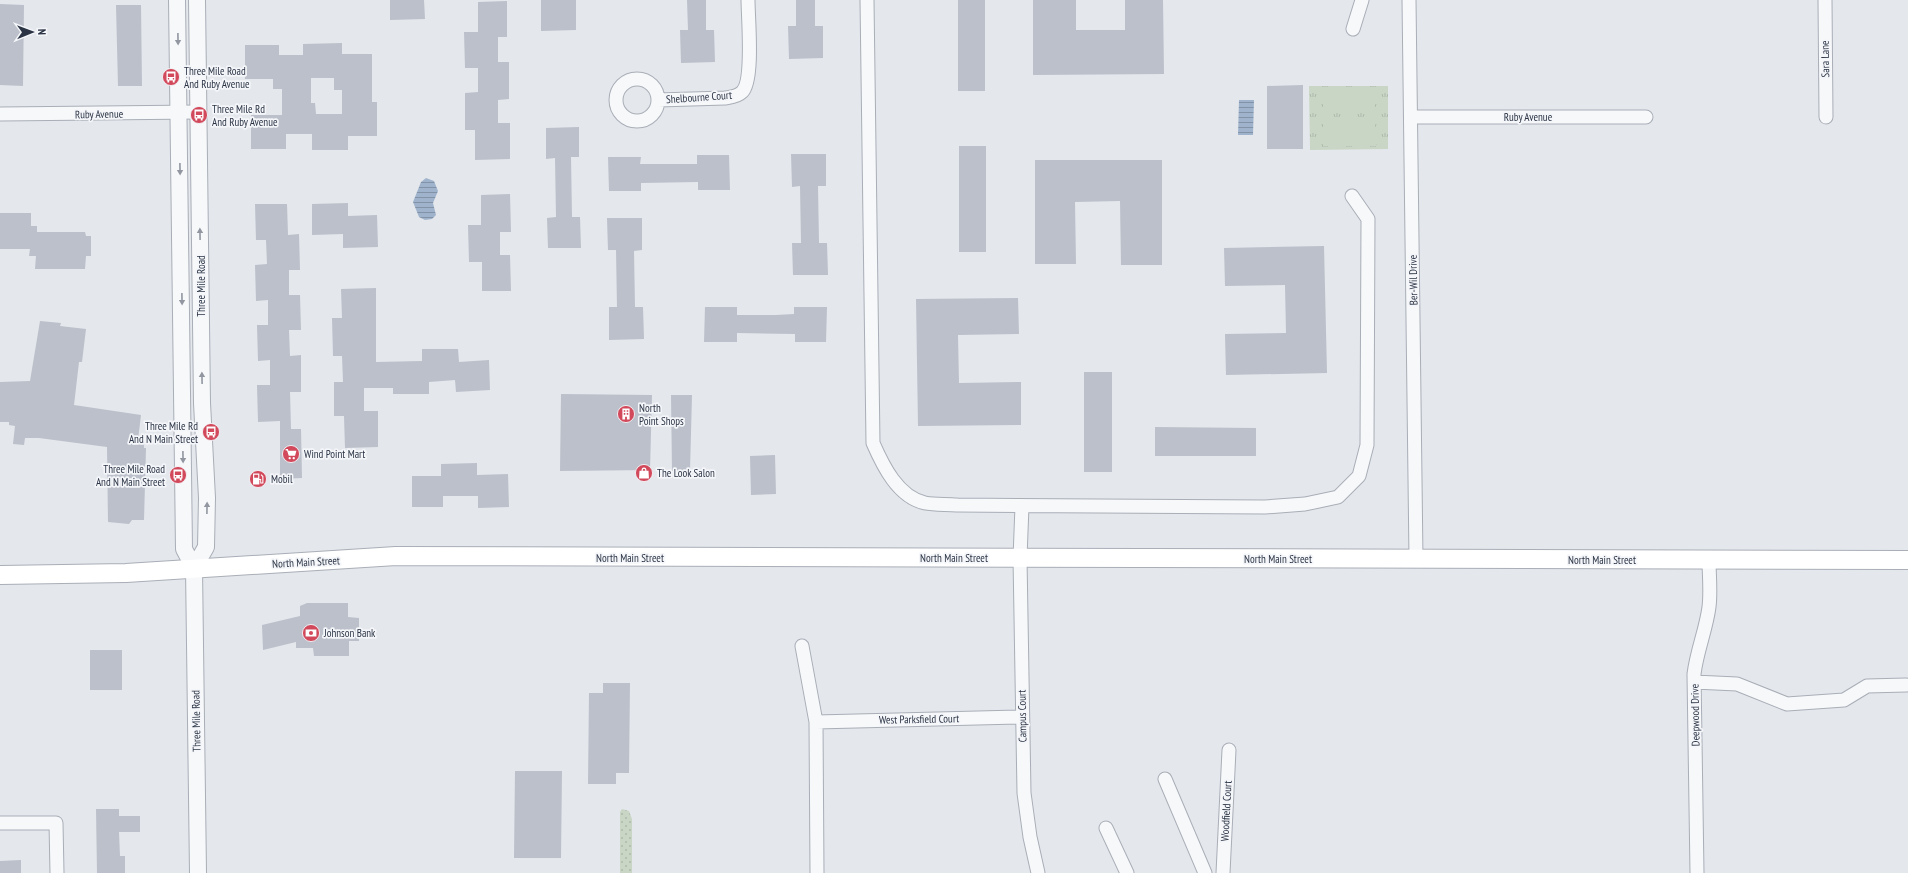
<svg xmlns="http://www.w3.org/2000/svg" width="1908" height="873" font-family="'PT Sans Narrow',sans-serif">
	<defs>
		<pattern id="grass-dots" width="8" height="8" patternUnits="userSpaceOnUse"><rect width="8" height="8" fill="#c9d6c5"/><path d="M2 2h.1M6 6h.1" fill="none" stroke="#adb8ab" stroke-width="1.8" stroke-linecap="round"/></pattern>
		<pattern id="park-tufts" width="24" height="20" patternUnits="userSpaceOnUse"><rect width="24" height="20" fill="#c9d6c5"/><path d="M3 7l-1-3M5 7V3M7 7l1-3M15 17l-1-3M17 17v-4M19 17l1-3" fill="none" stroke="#adb8ab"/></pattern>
		<pattern id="water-rules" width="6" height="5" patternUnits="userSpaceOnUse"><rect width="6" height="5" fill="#9fb4cc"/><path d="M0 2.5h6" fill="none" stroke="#8293a7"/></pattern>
	</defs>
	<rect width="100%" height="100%" fill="#e4e7ec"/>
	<path fill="url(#grass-dots)" d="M622 809 629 811 632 819V873H620V812Z"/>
	<path fill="url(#park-tufts)" d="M1309 86H1388V149L1310 150Z"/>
	<path fill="#c9d6c5" d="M1323 89H1375V113H1323Z
		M1323 122H1375L1376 146H1324Z"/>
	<path fill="url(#water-rules)" d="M1239 100H1254L1253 135H1238Z
		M426 178 434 181 438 191 433 203 436 215 432 219 425 220 419 217 413 202 421 182Z"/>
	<path fill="#bbc0ca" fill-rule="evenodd" d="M390 0H424L425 19 390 20Z
		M541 0H576V30L541 31Z
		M687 0H706V30H714L715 62 681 63 680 30H688Z
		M796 0H815V26H823V58L789 59 788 26H796Z
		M958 0H985V91H958Z
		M1033 0H1076V30H1125V0H1163L1164 74 1033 75Z
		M507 1V37H498V62H509V99L498 100V123H510V159L475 160V130H465V93L478 92V68H465L464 32H478V2Z
		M0 4 24 5 23 86 0 85Z
		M116 5H141L142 86H118Z
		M342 43V54H372V102H377V136H348V150H312V134H286V149H251V115H282V89H273V79H245V45H279V55H303V44ZM311 78H334V90H342V114H316L315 103H311Z
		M1303 85V149H1267V86Z
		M579 127V157H571L572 217H580L581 248H548L547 218 556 217 555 158 546 159V128Z
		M959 146H986V252H959Z
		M791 154H826V186H818L819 243H827L828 275H793L792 243H801L800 186 792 187Z
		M697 155H729L730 190H698V182L641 183V191H609L608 157H641L640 164H697Z
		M1035 160H1162V265H1121L1120 201 1075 202 1076 264H1035Z
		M510 194 511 232H500V255H510L511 291H482V262H469L468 225H481V195Z
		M348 203V216L377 215 378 247 343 248V234L312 235V204Z
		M255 204H287L288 235 299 234 300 270H289V295H300L301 330H289L290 356 301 355V392H290L291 429H301L302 478 280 479V421L258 422 257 385H270V360L258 361 257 325H268V300L256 301 255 265 267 264 266 240H256Z
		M0 213H31V226H37V232H85L86 236H91V256H86L85 269H35L36 256H29L30 249H0Z
		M607 218H642V250L634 251 635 307H643L644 339 609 340V307H617L616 250H608Z
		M1324 246 1327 373 1226 375 1225 334 1286 333 1285 285 1225 286 1224 248Z
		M376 288V362L422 361V349H458L459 362 489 360 490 390 456 392 455 380 429 382V394H393V388H364V411H378V447L345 448 344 416H334V382H343L342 356H333L332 318H342L341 289Z
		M1018 298 1019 334 958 335 959 383 1021 382V425L918 426 916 299Z
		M705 307H737V315H776L794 314V307H827L826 342H795V334L737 333V342H704Z
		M40 321 61 323 60 326 86 329 82 362H79L74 405 141 415 138 440H144V448H146L144 520H132L129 524 108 522 107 447 39 438H25L24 445 13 444 15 426 9 425V422H0V382L30 381Z
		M1084 372H1112V472H1084Z
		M561 394 652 395 650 470 560 471Z
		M671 395H692L690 471H672Z
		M1155 427 1256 428V456H1155Z
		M775 455 776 494 751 495 750 456Z
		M477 463V475L508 474 509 507 478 508V496H443V507H412V476H441V464Z
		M307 603H348V617L359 618V641H349V656H314L313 648H296V642L263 650 262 625 300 616V606Z
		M90 650H122V690H90Z
		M603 683H630L629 773H616V784H588L589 693H603Z
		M515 771H562L561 858H514Z
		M96 809H119V816H140V832H119L120 856H125V873H97Z
		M21 860V873H0V861Z"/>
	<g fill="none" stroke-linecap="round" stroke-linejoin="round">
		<g stroke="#a9aeb7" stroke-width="15">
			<path id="minor" d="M867 0 873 443C883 466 898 497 925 503 935 505 947 504 957 505L1265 507 1305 504 1338 497 1359 476 1367 445 1368 219 1352 196
				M1409 0 1416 559
				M1825 0 1826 117
				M1353 29 1362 0
				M616 100a21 21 0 1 1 42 0a21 21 0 1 1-42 0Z
				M658 100 725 98C731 97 737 97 742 92 754 81 748 18 748 0
				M0 114 198 112
				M1411 117H1646
				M1022 506 1020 558 1024 793 1030 837 1038 873
				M802 646 816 722 817 873
				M1694 682 1737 684 1787 704 1844 700 1867 686 1906 685
				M816 722 1022 717
				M1165 779 1205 873
				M0 823H56L57 873
				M1106 828 1127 873
				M1223 873 1229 750
				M1697 873 1694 674C1697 650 1706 630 1709 607 1711 591 1709 575 1709 560"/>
		</g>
		<g stroke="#a9aeb7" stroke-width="18">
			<path id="tertiary" d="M177 0 184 549 194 568 198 873
				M194 568 206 547 207 498 202 403 197 0"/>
		</g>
		<g stroke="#a9aeb7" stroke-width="20">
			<path id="secondary" d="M0 575 126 573 396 556 1908 560"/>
		</g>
		<use href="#minor" stroke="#f7f8fa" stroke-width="13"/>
		<use href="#tertiary" stroke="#f7f8fa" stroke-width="16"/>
		<use href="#secondary" stroke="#fff" stroke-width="18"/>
	</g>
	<defs><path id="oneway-solid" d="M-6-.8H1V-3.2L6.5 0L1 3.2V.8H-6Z"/></defs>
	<g fill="#9196a0">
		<use href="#oneway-solid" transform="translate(178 39) rotate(89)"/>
		<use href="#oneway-solid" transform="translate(180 169) rotate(89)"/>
		<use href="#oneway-solid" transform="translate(200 234) rotate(-91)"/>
		<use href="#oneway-solid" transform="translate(182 299) rotate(89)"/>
		<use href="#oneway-solid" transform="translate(202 378) rotate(-91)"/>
		<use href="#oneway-solid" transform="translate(183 457) rotate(89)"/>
		<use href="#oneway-solid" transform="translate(207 508) rotate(-89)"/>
	</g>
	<defs>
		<g id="bus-disc" transform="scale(0.9)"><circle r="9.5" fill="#d1495b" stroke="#f4f6f9"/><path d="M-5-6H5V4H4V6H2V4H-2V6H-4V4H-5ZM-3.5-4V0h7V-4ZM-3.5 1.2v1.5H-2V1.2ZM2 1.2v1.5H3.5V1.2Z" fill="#fff"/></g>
		<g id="building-disc" transform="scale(0.9)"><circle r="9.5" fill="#d1495b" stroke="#f4f6f9"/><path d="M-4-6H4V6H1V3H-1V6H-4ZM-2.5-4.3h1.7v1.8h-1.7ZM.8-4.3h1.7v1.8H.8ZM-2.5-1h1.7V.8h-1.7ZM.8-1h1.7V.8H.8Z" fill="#fff"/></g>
		<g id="supermarket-disc" transform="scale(0.9)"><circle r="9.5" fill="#d1495b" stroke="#f4f6f9"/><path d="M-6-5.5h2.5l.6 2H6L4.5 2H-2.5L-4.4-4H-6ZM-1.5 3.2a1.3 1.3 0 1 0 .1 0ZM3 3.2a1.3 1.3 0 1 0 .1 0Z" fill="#fff"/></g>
		<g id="shop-disc" transform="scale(0.9)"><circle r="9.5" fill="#d1495b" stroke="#f4f6f9"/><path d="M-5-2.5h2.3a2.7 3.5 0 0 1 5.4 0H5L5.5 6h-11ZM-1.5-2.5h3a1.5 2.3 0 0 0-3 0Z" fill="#fff"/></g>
		<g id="fuel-disc" transform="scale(0.9)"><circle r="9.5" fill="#d1495b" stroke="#f4f6f9"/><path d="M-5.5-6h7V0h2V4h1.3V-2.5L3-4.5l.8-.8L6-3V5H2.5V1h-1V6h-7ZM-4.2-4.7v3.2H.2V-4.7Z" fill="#fff"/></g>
		<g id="bank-disc" transform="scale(0.9)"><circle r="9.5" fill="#d1495b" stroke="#f4f6f9"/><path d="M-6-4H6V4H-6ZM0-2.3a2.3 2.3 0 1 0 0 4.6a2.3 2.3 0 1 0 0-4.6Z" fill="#fff"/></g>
	</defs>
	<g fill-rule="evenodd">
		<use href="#bus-disc" x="171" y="77"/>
		<use href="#bus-disc" x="199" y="115"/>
		<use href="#building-disc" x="626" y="414"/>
		<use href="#bus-disc" x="211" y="432"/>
		<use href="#supermarket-disc" x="291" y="454"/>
		<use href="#shop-disc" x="644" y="473"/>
		<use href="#bus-disc" x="178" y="475"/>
		<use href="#fuel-disc" x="258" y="479"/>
		<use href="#bank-disc" x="311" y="633"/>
	</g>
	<g text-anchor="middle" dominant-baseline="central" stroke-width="3.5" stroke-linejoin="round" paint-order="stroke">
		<g font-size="11" fill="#2b3445" stroke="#f4f6f9">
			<text transform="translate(1825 59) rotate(-91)">Sara Lane</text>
			<text transform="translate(699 97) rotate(-4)">Shelbourne Court</text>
			<text transform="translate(99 114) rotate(-1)">Ruby Avenue</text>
			<text x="1528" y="117">Ruby Avenue</text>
			<text transform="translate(1413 280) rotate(-91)">Ber-Wil Drive</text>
			<text transform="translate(201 286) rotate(-90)">Three Mile Road</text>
			<text x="630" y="558">North Main Street</text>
			<text x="954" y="558">North Main Street</text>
			<text x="1278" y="559">North Main Street</text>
			<text x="1602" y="560">North Main Street</text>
			<text transform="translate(306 562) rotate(-3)">North Main Street</text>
			<text transform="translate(1695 715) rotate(-91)">Deepwood Drive</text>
			<text transform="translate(1022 716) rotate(-91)">Campus Court</text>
			<text transform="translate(919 719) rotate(-1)">West Parksfield Court</text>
			<text transform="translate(196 721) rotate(-91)">Three Mile Road</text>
			<text transform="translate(1226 811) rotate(-87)">Woodfield Court</text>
		</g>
		<g font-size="11" fill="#2b3445" stroke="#f4f6f9" text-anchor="start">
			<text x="184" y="71">Three Mile Road<tspan x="184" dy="13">And Ruby Avenue</tspan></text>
			<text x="212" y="109">Three Mile Rd<tspan x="212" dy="13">And Ruby Avenue</tspan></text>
			<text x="639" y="408">North<tspan x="639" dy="13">Point Shops</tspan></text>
			<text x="198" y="426" text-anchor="end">Three Mile Rd<tspan x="198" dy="13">And N Main Street</tspan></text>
			<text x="304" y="454">Wind Point Mart</text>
			<text x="165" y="469" text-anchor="end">Three Mile Road<tspan x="165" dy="13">And N Main Street</tspan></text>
			<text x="657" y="473">The Look Salon</text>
			<text x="271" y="479">Mobil</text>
			<text x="324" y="633">Johnson Bank</text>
		</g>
	</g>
	<g transform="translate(32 32) rotate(89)" stroke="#f4f6f9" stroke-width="3" paint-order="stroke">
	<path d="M0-3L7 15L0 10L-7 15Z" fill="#2b3445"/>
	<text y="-6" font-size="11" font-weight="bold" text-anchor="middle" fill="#2b3445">N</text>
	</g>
</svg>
